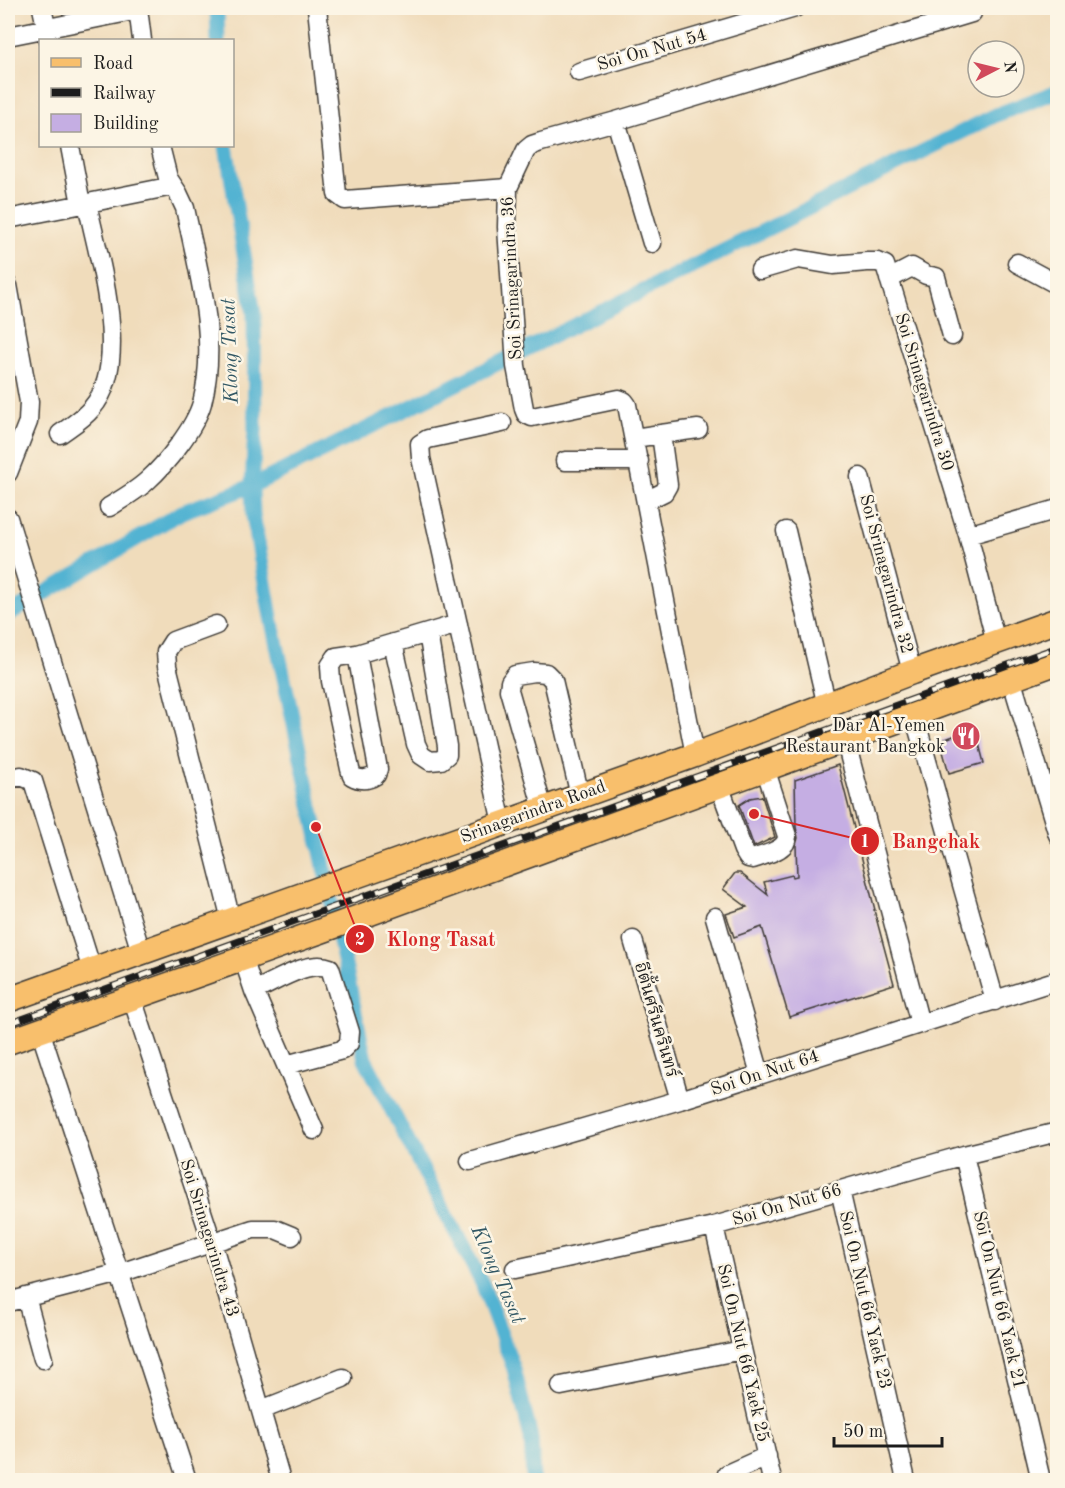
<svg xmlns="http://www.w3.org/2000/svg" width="1065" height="1488" font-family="'Old Standard TT','Noto Serif Thai',serif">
	<rect width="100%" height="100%" fill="#fcf5e5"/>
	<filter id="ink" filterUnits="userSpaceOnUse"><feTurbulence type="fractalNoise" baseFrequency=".0167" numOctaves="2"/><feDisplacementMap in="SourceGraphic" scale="12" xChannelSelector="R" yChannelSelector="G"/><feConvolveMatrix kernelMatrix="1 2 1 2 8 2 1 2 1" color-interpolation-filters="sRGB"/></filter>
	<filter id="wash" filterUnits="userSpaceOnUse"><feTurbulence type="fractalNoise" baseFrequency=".008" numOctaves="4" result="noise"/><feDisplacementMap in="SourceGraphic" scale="24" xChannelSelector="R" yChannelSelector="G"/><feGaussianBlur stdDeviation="1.35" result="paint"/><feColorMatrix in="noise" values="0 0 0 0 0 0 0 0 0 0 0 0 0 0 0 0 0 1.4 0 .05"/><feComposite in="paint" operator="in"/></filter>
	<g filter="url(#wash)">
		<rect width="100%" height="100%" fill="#f0dcbb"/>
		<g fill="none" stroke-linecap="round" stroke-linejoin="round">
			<path stroke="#53b3d2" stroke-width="15" d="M217 8 218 40
				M226 146 254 314 255 430 252 486 253 515 271 617 365 1059 482 1283 514 1369 531 1438 533 1480
				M8 615 182 512 252 486 996 115 1058 91"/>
		</g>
		<g id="blocks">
			<path fill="#c5aee3" d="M975 728 984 763 949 773 940 741Z
				M838 765 875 910H874L894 984 789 1017 762 927 734 937 726 914 747 907 723 889 735 873H740L768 895 764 882 792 875 793 877 797 876 796 845 798 838 796 827 795 780Z
				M762 796 775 837 754 847 739 805 750 798Z"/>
		</g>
	</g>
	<g filter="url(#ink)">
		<use href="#blocks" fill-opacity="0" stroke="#3c3934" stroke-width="1.5"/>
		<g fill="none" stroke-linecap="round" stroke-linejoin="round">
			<g stroke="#3c3934" stroke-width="21">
				<path id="minor" d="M42 8 49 40
					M138 8 142 40
					M317 8 337 194 345 200 508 188
					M8 36 138 10
					M579 72 795 8
					M616 121 652 243
					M70 146 81 204
					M8 219 173 186
					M1017 263 1058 285
					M760 270 798 259 833 265 867 262H878L885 265 968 535 996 642
					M889 279 912 267 926 275 936 277 952 336
					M8 285 29 402 28 422 8 473
					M502 423 428 439 420 444 421 458 502 823
					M60 434C71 426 83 419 92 408 132 363 98 257 87 203
					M661 434 698 429
					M634 438 661 434 668 485 664 492 646 501
					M565 461H639
					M860 477 912 672
					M109 507C122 499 136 491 147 481 166 464 195 428 202 403 219 338 198 271 185 208L178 193 168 178 160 146
					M8 518 141 952
					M786 531 827 706
					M968 535 1058 509
					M216 625 173 641 166 652 167 666 231 920
					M393 643 416 744 421 755 430 761 441 760 447 755V746L428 633
					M357 654 378 769 376 775C368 780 361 781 352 776L350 769 331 681 330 666 336 657 357 654 458 624
					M1011 678 1058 835
					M914 715 995 1001
					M845 739 920 1024
					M695 755 627 405 624 401 619 399 532 417 526 414 524 409 516 366 507 227 508 188 526 150 532 145 541 142 616 121 972 13
					M8 779 21 776 33 781 92 970
					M719 785 743 850 748 858 753 859C765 854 787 851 787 836L765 768
					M543 809 509 690 510 682 515 675 534 672 546 673 553 680 580 796
					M715 917 760 1074
					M633 940 680 1100
					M243 958 254 991 314 1130
					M254 991C275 982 309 959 330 968L350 1032 349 1043 342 1050 286 1065
					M132 998 212 1242 281 1480
					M40 1030 187 1480
					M964 1155 1041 1480
					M470 1161 680 1100 1058 980
					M840 1190 906 1480
					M714 1226 772 1480
					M515 1269 714 1226 964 1155 1058 1132
					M26 1297 43 1359
					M8 1302 120 1273 253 1229H275L292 1236
					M561 1386 742 1350
					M261 1410 343 1378
					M727 1474 767 1456"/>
			</g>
			<g stroke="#3c3934" stroke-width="27">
				<path id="major" d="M8 1000 695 755 912 672 1058 620
					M8 1042 321 931 1058 662"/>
			</g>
			<use href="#minor" stroke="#fff" stroke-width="18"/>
			<use href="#major" stroke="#f8bf6c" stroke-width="24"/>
			<g stroke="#1c1c1c" stroke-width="7">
				<path id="rail" d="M8 1024 1058 647"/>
			</g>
			<use href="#rail" stroke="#fcf5e5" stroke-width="4.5" stroke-dasharray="14" stroke-linecap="butt"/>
		</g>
	</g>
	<defs>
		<g id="restaurant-disc" transform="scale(1.5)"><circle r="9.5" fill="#d1495b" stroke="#fcf5e5"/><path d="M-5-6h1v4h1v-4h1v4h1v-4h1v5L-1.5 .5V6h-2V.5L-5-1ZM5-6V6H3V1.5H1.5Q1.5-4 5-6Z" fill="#fff"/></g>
	</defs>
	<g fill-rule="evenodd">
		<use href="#restaurant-disc" x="966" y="736"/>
	</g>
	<g text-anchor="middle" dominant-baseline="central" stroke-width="5" stroke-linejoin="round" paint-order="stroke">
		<g font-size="18" fill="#1c1c1c" stroke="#fcf5e5">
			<text transform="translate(652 50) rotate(-16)">Soi On Nut 54</text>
			<text transform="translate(512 278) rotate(-93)">Soi Srinagarindra 36</text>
			<text transform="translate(924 392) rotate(73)">Soi Srinagarindra 30</text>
			<text transform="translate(886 574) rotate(75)">Soi Srinagarindra 32</text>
			<text transform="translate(533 812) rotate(-20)">Srinagarindra Road</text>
			<text transform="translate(656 1020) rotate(74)">อีตั้นศรีนครินทร์</text>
			<text transform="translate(765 1073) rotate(-18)">Soi On Nut 64</text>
			<text transform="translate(787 1205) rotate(-16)">Soi On Nut 66</text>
			<text transform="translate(209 1238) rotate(73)">Soi Srinagarindra 43</text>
			<text transform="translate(865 1300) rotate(77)">Soi On Nut 66 Yaek 23</text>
			<text transform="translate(999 1300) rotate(77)">Soi On Nut 66 Yaek 21</text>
			<text transform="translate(743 1353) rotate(77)">Soi On Nut 66 Yaek 25</text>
		</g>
		<g font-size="18" fill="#1c1c1c" stroke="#fcf5e5" text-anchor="end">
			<text x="945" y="726">Dar Al-Yemen<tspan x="945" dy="21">Restaurant Bangkok</tspan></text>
		</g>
		<g font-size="20" font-style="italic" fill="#325865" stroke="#fcf5e5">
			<text transform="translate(231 351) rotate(-92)">Klong Tasat</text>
			<text transform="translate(497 1275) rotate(66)">Klong Tasat</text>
		</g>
	</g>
	<path fill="none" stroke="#d62828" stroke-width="2" d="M754 814L865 841M316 827L360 939"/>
	<g fill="#d62828" stroke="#fcf5e5" stroke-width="2">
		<circle cx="754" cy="814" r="6"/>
		<circle cx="316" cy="827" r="6"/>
		<circle cx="865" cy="841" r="15"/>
		<circle cx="360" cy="939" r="15"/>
	</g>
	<g font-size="18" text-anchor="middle" font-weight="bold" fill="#fff">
		<text x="865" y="847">1</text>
		<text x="360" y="945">2</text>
	</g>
	<g font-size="20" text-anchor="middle" font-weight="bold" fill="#d62828" stroke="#fcf5e5" stroke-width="5" stroke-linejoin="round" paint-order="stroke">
		<text x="936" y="848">Bangchak</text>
		<text x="441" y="946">Klong Tasat</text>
	</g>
	<rect width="1065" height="1488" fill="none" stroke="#fcf5e5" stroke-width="30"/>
	<rect x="39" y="39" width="195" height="108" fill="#fcf5e5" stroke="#a29e95" stroke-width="1.5"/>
	<rect x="51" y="58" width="30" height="9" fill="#f8bf6c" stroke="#a29e95" stroke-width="1.5"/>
	<text x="93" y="69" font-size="18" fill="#1c1c1c">Road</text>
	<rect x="51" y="88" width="30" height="9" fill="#1c1c1c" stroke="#a29e95" stroke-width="1.5"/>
	<text x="93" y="99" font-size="18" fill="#1c1c1c">Railway</text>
	<rect x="51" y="114" width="30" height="18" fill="#c5aee3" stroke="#a29e95" stroke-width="1.5"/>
	<text x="93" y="129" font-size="18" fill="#1c1c1c">Building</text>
	<g transform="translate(996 69) rotate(83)"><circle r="28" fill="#fcf5e5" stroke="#a29e95" stroke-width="1.5"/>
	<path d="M0-4.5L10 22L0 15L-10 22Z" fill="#d1495b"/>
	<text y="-9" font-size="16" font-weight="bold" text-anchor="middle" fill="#1c1c1c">N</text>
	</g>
	<path d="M834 1437v9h108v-9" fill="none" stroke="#1c1c1c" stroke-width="3"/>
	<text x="843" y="1437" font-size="18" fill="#1c1c1c" stroke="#fcf5e5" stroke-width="4.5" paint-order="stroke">50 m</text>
</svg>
